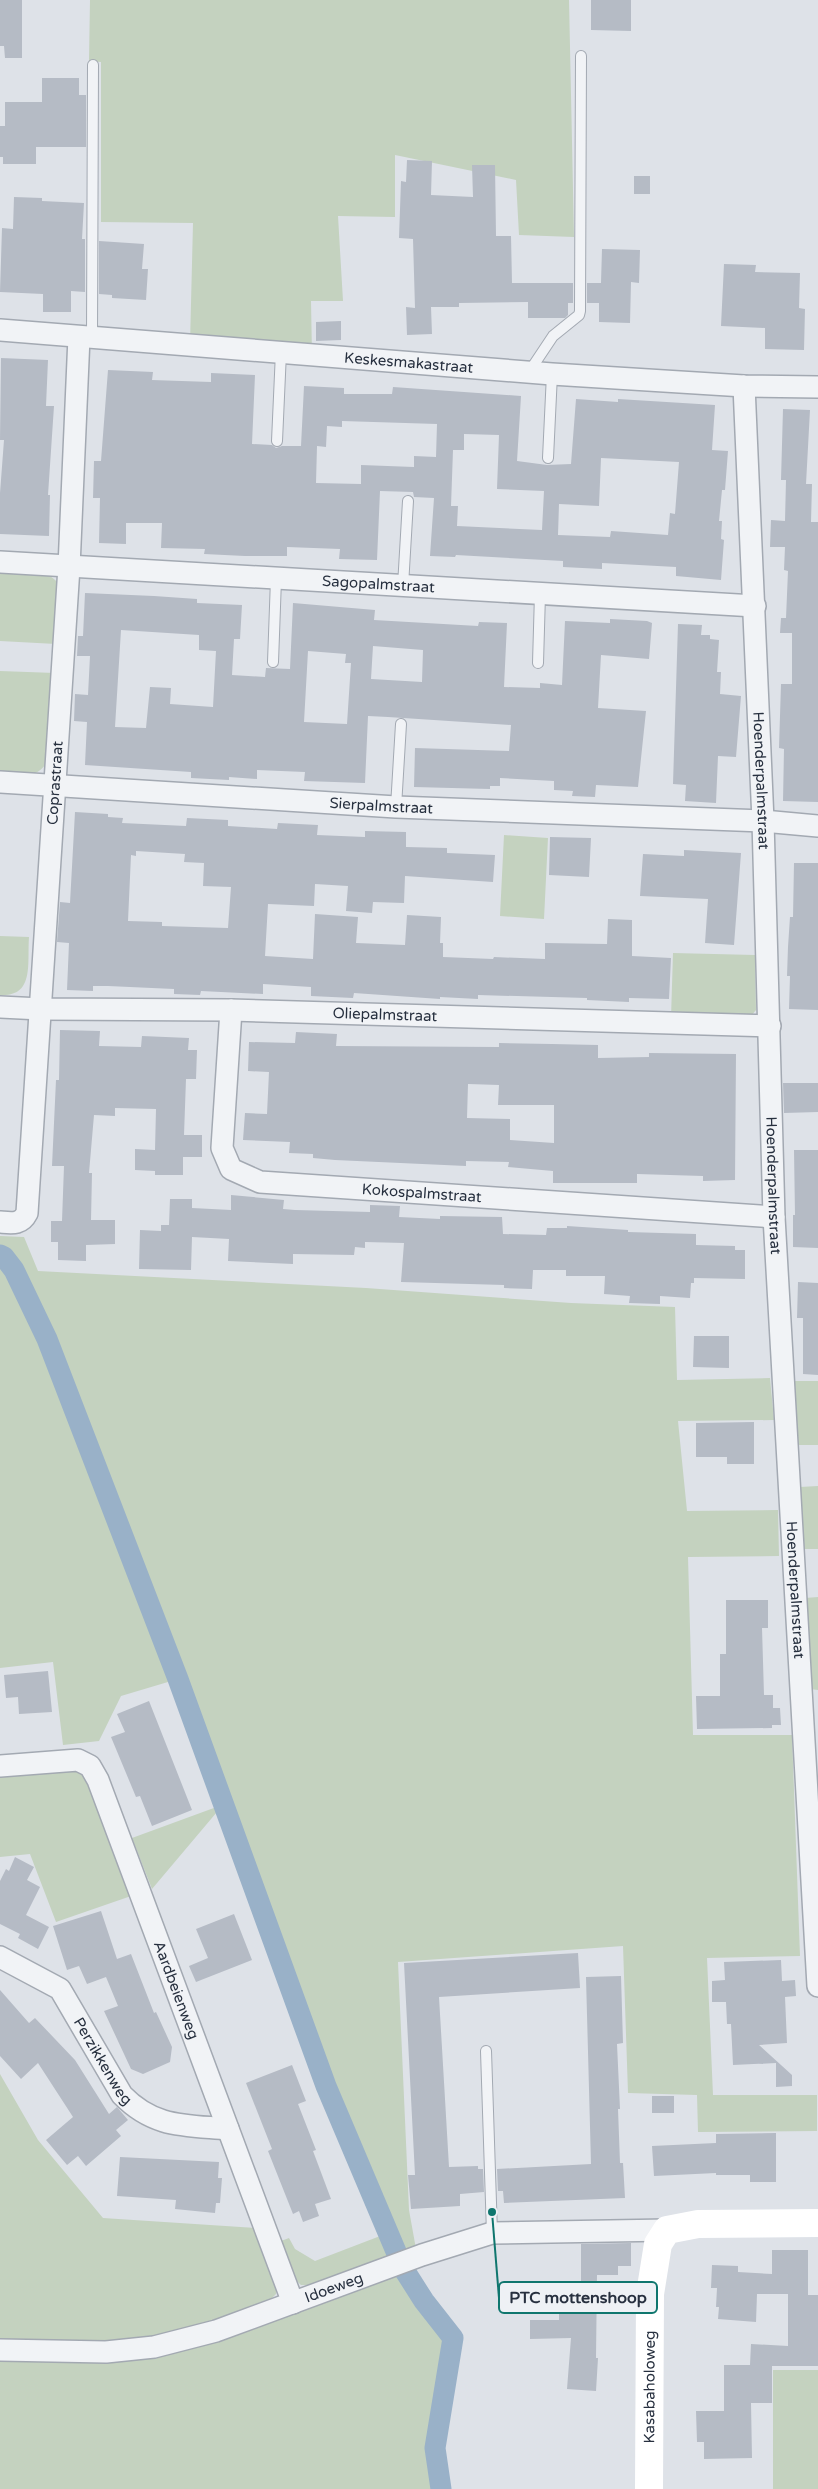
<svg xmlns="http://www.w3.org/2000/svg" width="818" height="2489" font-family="'Varela Round',sans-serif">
	<rect width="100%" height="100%" fill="#dee2e8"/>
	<path fill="#c4d2bf" d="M90 0H569L574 237 519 235 516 180 395 155V217L338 216 343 301H311L312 356 190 344 193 223 101 222V62L89 61Z
		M0 570C19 571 45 567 58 583L56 644 0 641Z
		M0 671 55 673 47 762C37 780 17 775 0 775Z
		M504 835 548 838 544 919 500 916Z
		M0 936 29 937C27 963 35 997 0 995Z
		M673 953 755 955 756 1010 751 1016 671 1018Z
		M0 1236 24 1237 38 1271 366 1288 571 1303 675 1307 677 1380 770 1378 774 1420 678 1421 687 1511 778 1510 779 1556 688 1557 693 1735H792L800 1956 707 1958 713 2095H817V2131L698 2132 697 2095 628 2093 623 1946 398 1962 409 2210 416 2249 313 2285H301L289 2274 281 2241 289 2238 295 2249 315 2261 388 2233 326 2086 287 1973 222 1806 152 1889 132 1838 222 1805 178 1679 121 1696 99 1741 63 1745 53 1662 0 1668Z
		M794 1381H818V1445H796Z
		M818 1486V1549H802L800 1487Z
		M818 1597V1690L810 1689 805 1598Z
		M83 1769 134 1895 56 1922 30 1854 0 1857V1770Z
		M0 2074 38 2140 103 2218 257 2228 277 2283 276 2294 265 2305 177 2334 130 2343 0 2341Z
		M403 2268 453 2338 435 2448 441 2489H0V2357L107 2363 179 2349Z
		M773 2370H818V2489H773Z"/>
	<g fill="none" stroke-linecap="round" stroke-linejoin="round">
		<path stroke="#99b1c8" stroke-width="21" d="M0 1255 4 1257 14 1270 47 1339 178 1679 326 2086 403 2268 424 2301 453 2338 435 2448 441 2489"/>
	</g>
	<path fill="#b5bbc5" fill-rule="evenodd" d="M0 0H22V58H5L4 46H0Z
		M591 0H631V31L591 30Z
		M42 78H79V95H86V147H36V164H3V157H0V126H5V102H42Z
		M407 160 432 161 431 195 473 197 472 165H495L496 236H511L512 283H573V303H568V315L565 318H528V302L459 303V307H431L432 334 407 335 406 307 415 308 413 239 399 238 401 181 406 182Z
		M634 176H650V194H634Z
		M14 197 42 198V201L84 203 82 239H85V292L71 291V312H43V294L0 292 2 228 13 229Z
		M99 241 144 244 142 269H148L146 300 112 298V295L99 294Z
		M602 249 640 250 639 283 631 282 630 323 599 322V303H587V283H601Z
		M724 264 756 265 755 272 800 273 799 308 805 309 804 350 765 349V328L721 326Z
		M341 321V340L316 341V322Z
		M1 358 48 360 46 406H54L48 495H50L49 536 0 534V493L4 440H0Z
		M108 370 153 372 152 380 211 382V373L255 375 252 444 272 445 276 448 282 446H301L304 386 344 388V394H392L393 387 521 396 517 461 547 465 571 464 576 399 618 402V399L715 405 712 450 728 451 725 490H722L719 521H722L721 539 724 540 721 580 676 576V567L602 563V569L563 567V561L456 555 455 557 430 556 434 498 414 497 413 492 380 491 377 560 339 559 340 549 287 547V556H245L204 554 205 549 161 548 162 523H126V544L99 543 100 498H93L94 461H101ZM342 421 437 424 436 457 414 456V467L361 465V484L316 483 317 446 326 447 327 426 342 427ZM464 434 499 435 497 489 544 491 542 530 457 526 458 506H451L453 450H464ZM601 458 679 462 675 514 670 513 668 535 611 531 610 537 558 535 559 504 599 506Z
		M783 409 810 410 806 484H812L811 522H818V802L783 801 784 749 779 748 781 684H792V633H780L781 618H786L788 571 784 570 785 547H770L771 520 785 521 786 480H781Z
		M85 593 154 596 197 599V603L242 605 240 639H234L232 675 265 677 266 668 290 669 293 603 375 610 374 620 478 626 479 622 507 623 504 687 540 688V683L562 685 565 621 610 623V619L647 621 652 623 649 659 601 655 598 708 646 711 638 787 596 785 595 797 572 796 573 791 554 790V781L500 778V786H490V789L414 787 415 748 509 751 511 725 388 717 368 716 365 783 304 781 305 772 257 770V779L229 777V780L191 778V772L85 765 87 722 74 721 75 694 88 695 90 656H77L78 636H83ZM121 630 199 635V650L216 651 213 707 170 704 171 688 150 687 146 728 115 727ZM373 646 423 650 422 682 371 679ZM308 651 346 654 345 663H351L347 724 304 722Z
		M678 624 702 625 701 635H710V639L719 640 717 672H721L720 694 741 696 736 757 718 756 716 803 685 801 686 785 673 784Z
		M75 812 108 814V817L123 818 122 823 186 826 187 818 228 820V826L277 829 278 823 318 825 317 835 365 837V831L406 832V847L447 848V853L495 855 493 882 405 876 404 903 373 902 372 913 346 911 348 886 315 884 314 906 268 904 265 956 313 959 315 914 358 917 356 943 405 945 407 915 441 917 440 943H443V957L493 959 494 957 545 959V943L607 944 608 919 632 920V956L671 958 669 999 629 998V1002L587 1000V998L478 995V999L440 997V999L354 993 353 998 311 996V987L263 984V994L201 991 200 995 174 994V989L108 986H93V991L67 990 69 943 57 942 60 902 70 903ZM136 851 185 854 184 862 204 863 203 886 231 887 228 928 162 926V922L128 921 131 855 136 856Z
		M550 837 591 838 589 877 549 875Z
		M684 850 741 853 734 945 705 943 708 899 640 896 643 854 684 856Z
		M794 863H818V1010L789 1009 790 976H787L788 947 790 917H793Z
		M60 1030 100 1031 99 1046 141 1047 142 1036 189 1038 188 1050H197L196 1079H186L184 1135H202V1157H183V1175H155V1171L135 1170V1149L155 1150 156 1109 115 1108V1116L94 1115 89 1173H92L91 1220H115V1244L86 1245V1261L58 1260V1242H51V1221H62L64 1166H52L56 1080H59Z
		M296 1032 337 1034 336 1046 499 1047V1043L552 1044 598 1045V1058L649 1057V1053L736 1054 735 1180 703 1181V1176L637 1174V1183H553V1171L508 1167 509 1162 466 1161V1166L335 1160 313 1158V1154L289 1153 290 1142 243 1140 245 1113 267 1114 269 1072 248 1071 249 1042 295 1043ZM468 1084 499 1085 498 1105H554V1143L510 1140V1119L467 1118Z
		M783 1083H818V1112L784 1113Z
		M794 1150H818V1248L793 1247V1215H795Z
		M231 1195 284 1200 283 1209 295 1210 370 1212V1205L400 1206 399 1217 440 1219V1216L502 1217 503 1234 546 1235 547 1228H567V1226L628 1230V1232L696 1234V1245L735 1246V1250H745V1279L694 1278V1283H691L690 1298 660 1296V1304L629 1303 630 1296 604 1294 605 1276H566V1270H533L532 1289 504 1288V1285L401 1282 404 1243 365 1242V1248L355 1247 354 1255 293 1254V1264L228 1261 229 1239 192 1237 191 1270 139 1269 140 1230 161 1231V1225H169L170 1199H192V1208L231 1210Z
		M798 1282 818 1283V1375L803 1374V1318H797Z
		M694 1336H729V1368L693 1367Z
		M754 1422V1464H727V1457H696V1423Z
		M726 1600H768V1628H762L764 1695H773V1708H780L781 1725H772V1728L697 1729 696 1696H720V1654H726Z
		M48 1671 52 1712 19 1714 18 1697 6 1698 4 1675Z
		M149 1701 192 1810 152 1826 140 1796 136 1797 111 1737 125 1732 117 1714Z
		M15 1857 34 1867 27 1880 40 1887 26 1915 49 1927 38 1949 18 1938 20 1934 0 1924V1881L6 1869 9 1871Z
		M101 1911 117 1959 131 1954 154 2013 156 2012 172 2047 170 2062 143 2074 131 2069 104 2011 118 2006 106 1977 87 1984 79 1966 67 1970 53 1926Z
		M234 1914 252 1960 196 1982 189 1966 208 1958 196 1929Z
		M578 1953 580 1988 439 1997 449 2167 478 2166V2169H483L484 2192 460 2194V2206L411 2209 408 2175H415L404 1963Z
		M781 1960 782 1981 795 1980 796 1996 785 1997 787 2043 759 2045 792 2075V2086L776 2087V2063L733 2065 731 2024H727L726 2002H712V1981L725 1980 724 1962Z
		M621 1976 623 2043 617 2044 620 2109H618L620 2163H623L625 2198 504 2203 503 2191H498L497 2169 591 2164 586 1977Z
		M0 1990 29 2023 35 2018 75 2060 109 2114 117 2107 128 2120 116 2130 121 2136 86 2166 78 2156 67 2165 46 2140 73 2117 38 2063 21 2079 0 2056Z
		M292 2065 306 2101 298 2104 316 2150 313 2151 331 2199 315 2204 319 2216 303 2222 299 2211 293 2214 268 2151 272 2149 246 2083Z
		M652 2096H674V2113H652Z
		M776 2133V2182H750V2175H716V2173L654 2176 652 2146 716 2143V2134Z
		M120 2157 219 2162 218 2178H222L220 2203H216L215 2213 175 2209 176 2200 117 2196Z
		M631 2243V2266H618V2275H597L596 2358H598L596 2391 567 2389 571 2338 530 2339V2320H559V2296L581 2297V2244Z
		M772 2250H808V2295H818V2366H772V2403H751L752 2458 704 2459V2442H697L696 2411H724V2365H750L751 2344 788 2346V2294H757L756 2322 718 2319 719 2307H716L717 2288H711L712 2265 738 2266V2272L772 2274Z"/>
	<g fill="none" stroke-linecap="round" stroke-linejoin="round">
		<g stroke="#a3a9b2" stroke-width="12">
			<path id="lane" d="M92 337 93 65
				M529 372 553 336 579 315 580 311 581 56
				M277 441 281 352
				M548 458 552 374
				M403 586 408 501
				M273 662 276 579
				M538 663 540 594
				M396 807 401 724
				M486 2051 492 2233"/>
		</g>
		<g stroke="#a3a9b2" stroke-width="24">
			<g id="street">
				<path id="s1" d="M0 330 552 374 744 386 818 387"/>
				<path id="s2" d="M744 386 763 821 774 1217 818 1986"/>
				<path id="s3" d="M0 562 755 606"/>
				<path id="s4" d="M0 782 396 807 763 821 818 826"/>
				<path id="s5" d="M0 1007 41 1009 231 1010 770 1026"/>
				<path id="s6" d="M231 1010 222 1148 231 1169 260 1182 774 1217"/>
				<path id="s7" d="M0 1222C12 1223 21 1225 27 1213L69 567 79 337"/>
				<path id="s8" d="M0 1766 78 1760 90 1766 98 1780 293 2303"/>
				<path id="s9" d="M0 1957 60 1989 122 2095C154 2128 185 2125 228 2129"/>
				<path id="s10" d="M0 2350 106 2352 154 2347 216 2331 422 2255 492 2233 667 2230"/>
			</g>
		</g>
		<use href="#lane" stroke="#f1f3f6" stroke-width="10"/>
		<use href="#street" stroke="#f1f3f6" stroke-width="21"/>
		<path stroke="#fff" stroke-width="28" id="s11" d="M649 2489 650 2294 658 2244 667 2230 698 2224 818 2223"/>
	</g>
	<g text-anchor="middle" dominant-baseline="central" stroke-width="4.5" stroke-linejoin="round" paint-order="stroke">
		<g font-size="15" fill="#27303f" stroke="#eef1f5">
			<text stroke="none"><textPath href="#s1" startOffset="410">Keskesmakastraat</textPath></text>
			<text stroke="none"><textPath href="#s3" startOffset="379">Sagopalmstraat</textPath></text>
			<text stroke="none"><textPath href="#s2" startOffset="395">Hoenderpalmstraat</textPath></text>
			<text stroke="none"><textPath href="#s7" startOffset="462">Coprastraat</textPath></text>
			<text stroke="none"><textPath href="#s4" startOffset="382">Sierpalmstraat</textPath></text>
			<text stroke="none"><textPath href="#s5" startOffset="385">Oliepalmstraat</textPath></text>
			<text stroke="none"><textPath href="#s2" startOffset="800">Hoenderpalmstraat</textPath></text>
			<text stroke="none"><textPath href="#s6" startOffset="355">Kokospalmstraat</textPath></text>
			<text stroke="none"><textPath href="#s2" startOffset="1205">Hoenderpalmstraat</textPath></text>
			<text stroke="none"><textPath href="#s8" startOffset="332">Aardbeienweg</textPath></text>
			<text stroke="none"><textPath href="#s9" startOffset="152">Perzikkenweg</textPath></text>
			<text stroke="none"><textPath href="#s10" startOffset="344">Idoeweg</textPath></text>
			<text stroke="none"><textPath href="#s11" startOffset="102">Kasabaholoweg</textPath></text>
		</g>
	</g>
	<path fill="none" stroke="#0f766e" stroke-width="2" d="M492 2212L499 2298"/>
	<circle fill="#0f766e" stroke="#eef1f5" stroke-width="2" cx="492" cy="2212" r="5"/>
	<rect fill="#eef1f5" stroke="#0f766e" stroke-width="2" x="499" y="2282" width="158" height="31" rx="5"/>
	<g font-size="16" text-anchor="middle" font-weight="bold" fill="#27303f">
		<text x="578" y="2303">PTC mottenshoop</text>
	</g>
</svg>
